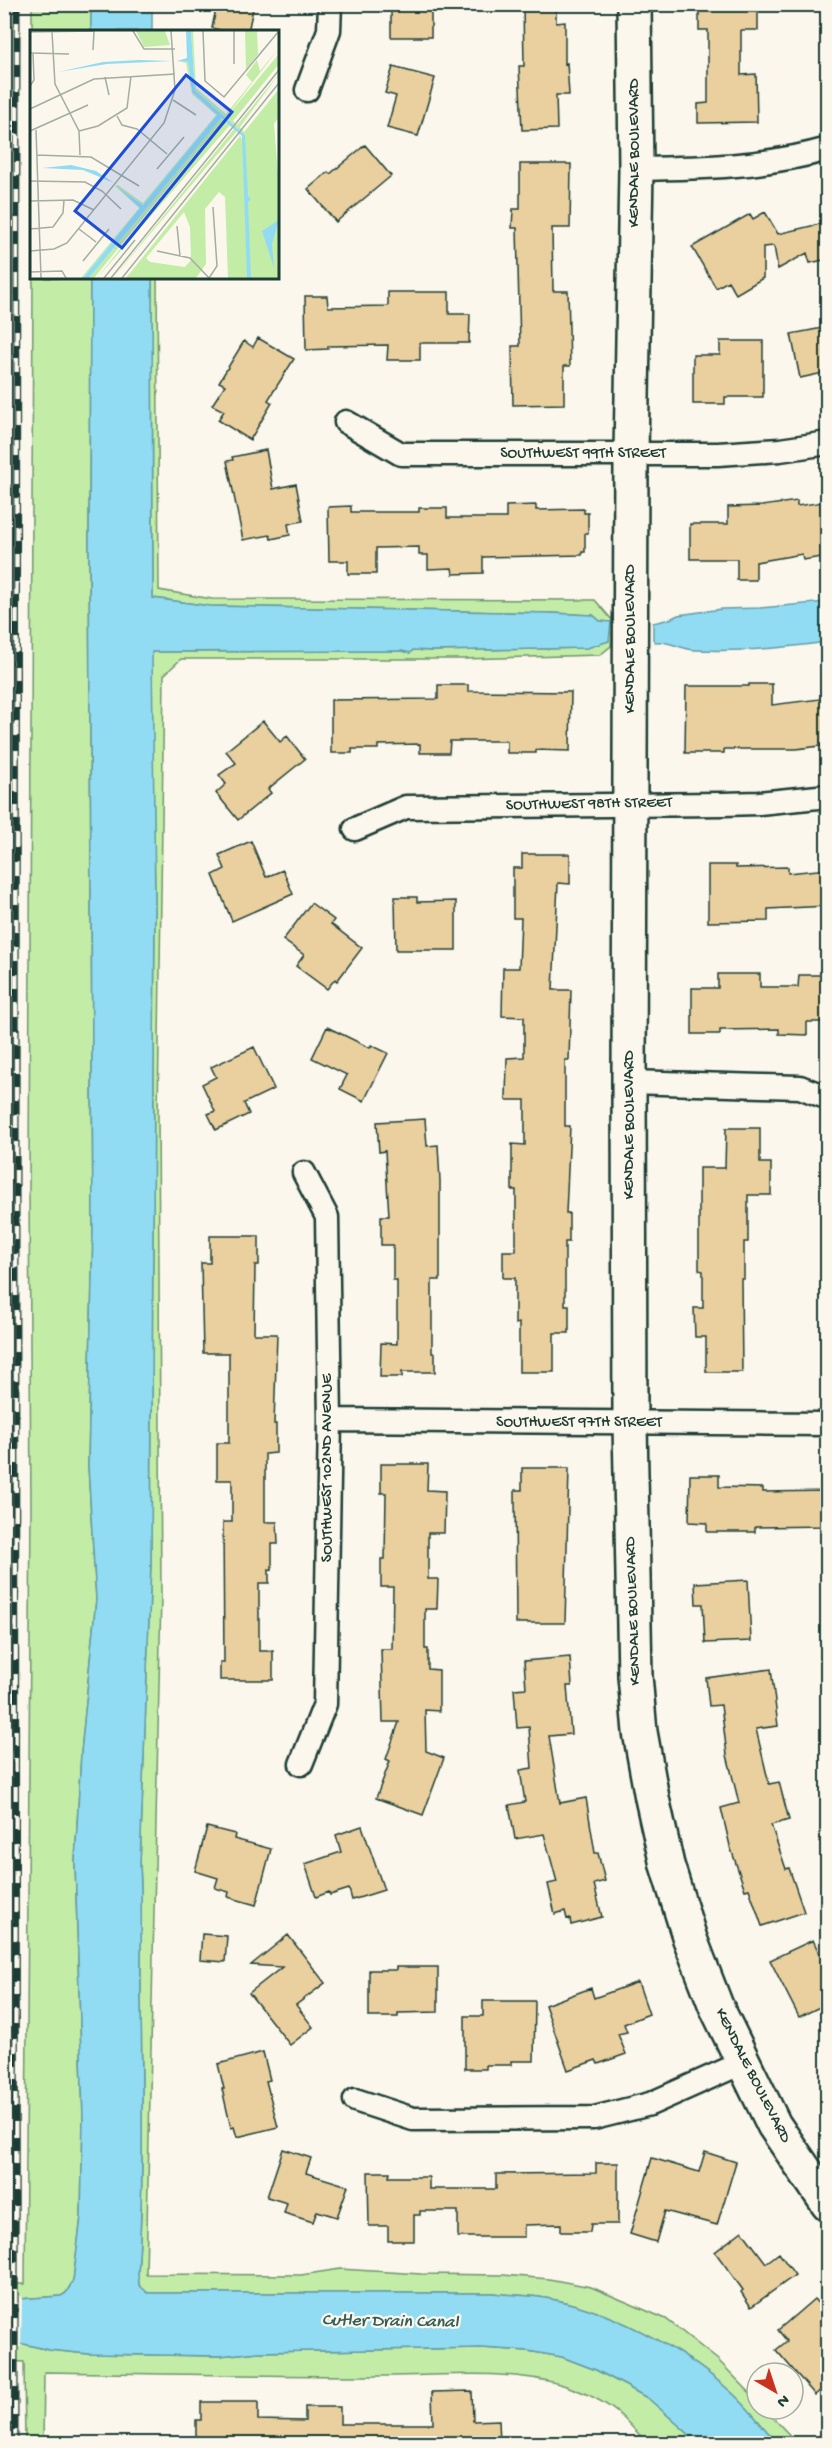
<svg xmlns="http://www.w3.org/2000/svg" width="832" height="2448" font-family="'Gochi Hand',sans-serif">
	<rect width="100%" height="100%" fill="#fbf7ec"/>
	<filter id="ink" filterUnits="userSpaceOnUse"><feTurbulence type="fractalNoise" baseFrequency=".0167" numOctaves="2"/><feDisplacementMap in="SourceGraphic" scale="12" xChannelSelector="R" yChannelSelector="G"/><feConvolveMatrix kernelMatrix="1 2 1 2 8 2 1 2 1" color-interpolation-filters="sRGB"/></filter>
	<g filter="url(#ink)">
		<path fill="#c3eca7" stroke="#71946e" stroke-width="1.5" d="M32 5H91V31L32 32Z
			M33 278H90L89 547 93 1228 88 1466 96 1599 81 1753 75 1862 83 2118 81 2217 73 2281 66 2293 61 2296 5 2300 4 2133 7 2284H25L31 1508 29 1182Z
			M152 278H157L159 590 212 599 595 600 613 621 611 646 600 655 462 659H181L164 675 158 1115 161 1595 146 2274 301 2275 340 2269 421 2274 503 2275 549 2279 591 2287 666 2319 718 2360 757 2400V2409H765L797 2443H777C762 2426 748 2407 731 2392 682 2348 604 2306 539 2297 524 2295 508 2295 493 2293H147L139 2286 138 2274C144 2184 142 2093 141 2003 140 1957 143 1911 140 1865L151 1562 155 901 151 652 402 651 410 653 413 650 433 651 586 648 609 641 611 623 600 621 593 615 551 613 210 606 153 598Z
			M5 2344H24L49 2350 89 2354 219 2356 258 2352 481 2348 528 2351 562 2357 596 2370 628 2387 649 2399 699 2443H648C638 2434 629 2423 619 2414 604 2401 581 2391 563 2385 502 2367 439 2377 377 2376 266 2376 155 2374 44 2372L43 2443H25L24 2362 5 2361Z"/>
		<path fill="#92dcf3" stroke="#649ca7" stroke-width="1.5" d="M91 5H152V31H91Z
			M90 278H152L153 598 210 606 551 613 593 615 600 621 611 622 609 641 587 648 433 651 413 650 410 653 402 651 152 652 155 901 151 1562 140 1865C143 1911 140 1957 141 2003 142 2093 144 2184 138 2274L139 2285 148 2293H493C508 2295 524 2295 539 2297 604 2306 682 2348 731 2392 748 2407 762 2426 777 2443H699L649 2399 628 2387 596 2370 562 2357 528 2351 481 2348 258 2352 219 2356 89 2354 49 2350 24 2344H5V2300L61 2296 66 2293 73 2281 81 2217 83 2118 75 1862 81 1753 96 1599 88 1466 93 1228 89 547Z
			M827 602V642C784 648 740 652 696 650 682 650 668 640 655 642L653 639V623L670 619 678 615 722 609 760 608Z"/>
		<path fill="#fbf7ec" d="M8 2296H22L21 2347H9Z"/>
		<path fill="#ead09f" stroke="#1f3d34" stroke-width="1.5" d="M217 4H254L248 32H227L212 28Z
			M391 4H431V37H391Z
			M523 4H556V23L565 22V64L567 63 569 95H556L557 129 522 130 519 66H524Z
			M758 4V30H741V75L756 74 757 122 698 123V104L708 103V30H699V5Z
			M393 67 435 78 418 136 387 128 396 96 385 93Z
			M365 145 391 176 336 222 308 189 328 172 330 174Z
			M520 164H571L570 228H552L553 291H568L570 366H564V404L513 405 512 346H520L517 228H512L513 209H520Z
			M765 212 778 234 828 222V259L810 263 807 253 778 269 774 246 763 247V278L736 294 728 281 716 288 692 247 750 214 753 219Z
			M388 292H449V314H470L469 343H420V360H387L388 345 328 346V349L306 350 305 296H327L328 307 388 306Z
			M828 327V372L800 378 791 334Z
			M258 338 294 359 268 400 272 403 250 440 218 420 224 411 212 405 225 385 219 382 244 341 253 347Z
			M720 341H763V397H725V404H693V355H720Z
			M266 450 273 489 296 484 303 521 288 524 290 535 271 539 270 535 243 540 227 461 233 460 232 457Z
			M797 501V506L823 502V505H828V556L803 560 802 554 756 562V580H737V559H690V524H728V507L762 506Z
			M536 505V510L584 509V513H588V533H585V552H582V555L483 557V573L453 574 452 568 428 569V555H419V547L376 548V574H348V561H329L328 507 351 506V512H419V508H447V518H506V506Z
			M749 684H772V705L828 698V745L796 749H724V753H685L686 686H749Z
			M438 685H468V691L571 692 570 751 536 750V753H507V741H450L449 753H420V744L378 745V749H352V753H331V700L438 699Z
			M263 721 280 742 287 736 305 759 268 789 271 793 238 820 216 793 226 784 219 775 236 763 226 751Z
			M251 841 266 877 283 870 293 894 232 921 213 875 225 869 219 855Z
			M522 854H570V884L558 883 553 990H571L569 1060H565V1126H570L566 1213H569V1242H565V1305H569V1333H554V1372H519V1323L515 1324V1278H503V1251H516V1190H512V1144L525 1145V1100H506L507 1058 524 1057V1017L502 1016 503 968H519L521 918H513V868H522Z
			M708 865H736V868L788 867V873L828 869V906L768 909V921L708 922Z
			M395 897H417V902L456 901V950H396Z
			M311 903 334 920 331 924 362 948 337 981 335 979 327 989 296 966 304 955 283 940Z
			M718 974H760V987H798L799 975H828V1022H807V1035L779 1034V1029L720 1030V1034H692V988H718Z
			M327 1027 370 1048 371 1045 388 1053 364 1101 340 1089 347 1075 312 1058Z
			M254 1047 274 1089 244 1103 249 1114 216 1130 208 1114 215 1111 202 1084 216 1077 211 1067Z
			M425 1119 427 1146 438 1145 440 1181V1280H432V1353H435V1372H402V1377H380L381 1343 397 1344V1280H393V1245H381V1216H389L385 1151 379 1152 377 1122Z
			M726 1128H760V1163H771V1195H748V1242H744V1279H741L742 1372H706V1337H695L694 1308H703V1271L699 1270V1168H725Z
			M210 1236H259V1265H255L254 1334H277L274 1424H276V1453L265 1454V1522H277L278 1544H272V1570L269 1569V1583H259V1651H273V1680H220V1662H224L223 1522H232V1480H217V1443H229V1353H203L201 1263H210Z
			M381 1464H428L427 1490 445 1491 444 1533H428V1579H438L437 1609H425V1649H428V1669L439 1670V1711L425 1710 426 1751 444 1758 423 1815 376 1798 390 1761 386 1759 399 1722H383L381 1649H392L393 1587H381V1559H385L386 1493H381Z
			M522 1468H569L565 1623H516L515 1490H522Z
			M690 1475H719V1487L763 1488V1492L828 1491V1526L755 1527V1532H707V1523L689 1522Z
			M748 1580 751 1641 705 1643 703 1604H696L695 1583Z
			M570 1657 572 1686H567L571 1734 549 1736 560 1803 586 1798 595 1853H598L605 1881 594 1884 602 1917 571 1925 570 1918 567 1919 565 1911 555 1914 548 1884 557 1882 544 1834 515 1839 509 1805 525 1802 520 1770 532 1768 529 1727 517 1728 514 1689 526 1688 524 1661Z
			M771 1669 778 1726 756 1729 769 1784 779 1782 789 1820 771 1825 786 1869 789 1868 804 1912 762 1926 749 1889 745 1890 730 1846 721 1808 739 1803 727 1755 721 1705 709 1706 706 1678Z
			M362 1826 384 1890 352 1900 349 1889 330 1895 329 1892 316 1897 305 1864 341 1852 336 1835Z
			M207 1827 235 1834 234 1839 271 1849 256 1905 228 1897 229 1892 215 1888 218 1878 195 1871Z
			M202 1934 227 1936 225 1962 200 1960Z
			M288 1935 325 1983 296 2005 313 2027 290 2045 249 1993 282 1967 251 1965Z
			M813 1940 828 1972V2003L799 2017 770 1960Z
			M396 1967H438V2012L398 2013V2017H369V1970H396Z
			M638 1982 649 2014 624 2024 627 2032 618 2034 626 2054 598 2064 596 2060 568 2070 545 2005 591 1988 594 1998Z
			M483 2001H535L534 2061H511V2065H486V2069H465V2016H483Z
			M263 2052 270 2080 266 2081 278 2127 237 2137 234 2127 231 2128 222 2089H224L218 2064Z
			M283 2149 311 2158 306 2173 348 2186 337 2217 317 2211 313 2222 284 2213 287 2203 267 2197Z
			M705 2152 736 2162 717 2225 665 2211 656 2242 630 2234 652 2158 699 2172Z
			M596 2163H618V2224H591L590 2232H561V2224L524 2225V2237H458V2211H420V2215H414V2241H388V2226H369L368 2172H390L389 2177H429V2189H496V2174L596 2173Z
			M742 2231 766 2263 779 2253 795 2275 751 2307 741 2292 743 2290 715 2252Z
			M814 2299 828 2314V2384L815 2395 776 2350 787 2341 778 2330Z
			M472 2391 473 2421 499 2420 500 2444H196V2420H201V2402H258V2420L305 2421V2407H340V2424H433L432 2392Z"/>
		<g fill="none" stroke-linecap="round" stroke-linejoin="round">
			<g stroke="#1f3d34" stroke-width="27">
				<path id="street" d="M307 90 329 30 330 4
					M636 169C701 168 765 167 828 149
					M346 422 401 454H718L780 450 828 443
					M355 829 406 807 723 804 759 803 828 796
					M629 1082 800 1087 828 1098
					M330 1420 828 1424
					M301 1764 325 1704 330 1420 327 1217 304 1173
					M355 2100 413 2119 594 2118 650 2104 742 2063"/>
			</g>
			<g stroke="#1f3d34" stroke-width="38">
				<path id="secondary" d="M634 4 636 169 631 454 629 1082 630 1424 635 1676 640 1732 652 1798 667 1865 690 1939 716 2006 774 2125 828 2204"/>
			</g>
			<use href="#street" stroke="#fbf7ec" stroke-width="22"/>
			<use href="#secondary" stroke="#fbf7ec" stroke-width="33"/>
			<g stroke="#1f3d34" stroke-width="7">
				<path id="rail" d="M15 2444 17 4"/>
			</g>
			<use href="#rail" stroke="#fbf7ec" stroke-width="4.5" stroke-dasharray="14" stroke-linecap="butt"/>
		</g>
	</g>
	<g text-anchor="middle" dominant-baseline="central" stroke-width="4.5" stroke-linejoin="round" paint-order="stroke">
		<g font-size="16" fill="#1f3d34" stroke="#fbf7ec">
			<text transform="translate(635 153) rotate(-90)">KENDALE BOULEVARD</text>
			<text x="583" y="454">SOUTHWEST 99TH STREET</text>
			<text transform="translate(631 639) rotate(-90)">KENDALE BOULEVARD</text>
			<text transform="translate(589 805) rotate(-1)">SOUTHWEST 98TH STREET</text>
			<text transform="translate(630 1125) rotate(-90)">KENDALE BOULEVARD</text>
			<text x="579" y="1423">SOUTHWEST 97TH STREET</text>
			<text transform="translate(328 1468) rotate(-90)">SOUTHWEST 102ND AVENUE</text>
			<text transform="translate(634 1611) rotate(-92)">KENDALE BOULEVARD</text>
			<text transform="translate(752 2076) rotate(63)">KENDALE BOULEVARD</text>
		</g>
		<g font-size="18" font-style="italic" fill="#365d5a" stroke="#fbf7ec">
			<text transform="translate(390 2322) rotate(1)">Cutler Drain Canal</text>
		</g>
	</g>
	<g transform="translate(30 30)">
		<rect width="249" height="249" fill="#fbf7ec"/>
		<path d="M106 1H135L140 15 114 17ZM161 1H163L166 58 196 84 222 52 216 45 227 30 230 41 249 18 197 86 249 24V34L203 91 207 95 249 44 210 97 214 102 249 59V87L244 94 249 158V248H198L195 167 189 162 175 179 176 234 166 248H96L210 106 207 101 83 248 204 99 200 95 67 248 193 90 64 248H59L190 88 208 101 212 109 215 105 165 60ZM154 182 160 197 161 230 155 237 120 232 116 228ZM215 1H227L228 24 216 40ZM147 31 158 32 162 62 187 85 113 175 86 156 110 178 53 248H51L109 178 85 156 87 155H88L113 173 186 85 162 64 156 33Z" fill="#c3eca7" fill-rule="evenodd"/>
		<path d="M156 1H161L165 60 215 105 218 166 221 169 218 172 221 247 224 248H217L212 106 191 88 59 248H53L110 178 86 156 113 175 187 85 162 62 158 32 147 31 157 28ZM109 30 142 31 77 34 28 42 73 32ZM41 135 66 141 84 153 53 140 12 138ZM249 190 242 214 244 238 232 201Z" fill="#92dcf3"/>
		<path fill="none" stroke="#a3ada2" stroke-width="1.5" d="M103 1 114 19H145M173 1 175 51 194 67 249 1M0 2 65 1M22 2 25 54 49 101 50 125M63 20 64 1M0 23 39 24M204 34V1M75 47 79 65M0 56 4 50 3 23M143 70 166 85M0 79 64 49 145 44M87 86 92 95 107 99 137 124M6 100 11 248M0 101 58 75M49 101 68 96 97 78 101 46M7 125 61 127 109 156M127 139 154 107M0 151 55 152 72 161 91 179M0 171 43 170 64 180M147 196 150 226M0 199 23 197 33 183 34 170M49 199 66 212M0 221 24 219 37 213 134 93 145 60 141 1M127 221 160 228 179 248M53 231 79 199M0 242 32 241 36 248M74 248 105 210M81 248 249 40M92 248 249 53M179 248 187 236 183 177"/>
		<path fill="#1d4ed8" fill-opacity="0.15" stroke="#1d4ed8" stroke-width="3" d="M156 45 202 82 92 218 45 181Z"/>
		<rect width="249" height="249" fill="none" stroke="#1f3d34" stroke-width="3"/>
	</g>
	<rect width="832" height="2448" fill="none" stroke="#fbf7ec" stroke-width="24"/>
	<rect x="12" y="12" width="808" height="2424" fill="none" stroke="#1f3d34" stroke-width="2" filter="url(#ink)"/>
	<g transform="translate(775 2391) rotate(141)"><circle r="28" fill="#fbf7ec" stroke="#a3ada2" stroke-width="1.5"/>
	<path d="M0-4.5L10 22L0 15L-10 22Z" fill="#c8321e"/>
	<text y="-9" font-size="16" font-weight="bold" text-anchor="middle" fill="#1f3d34">N</text>
	</g>
</svg>
